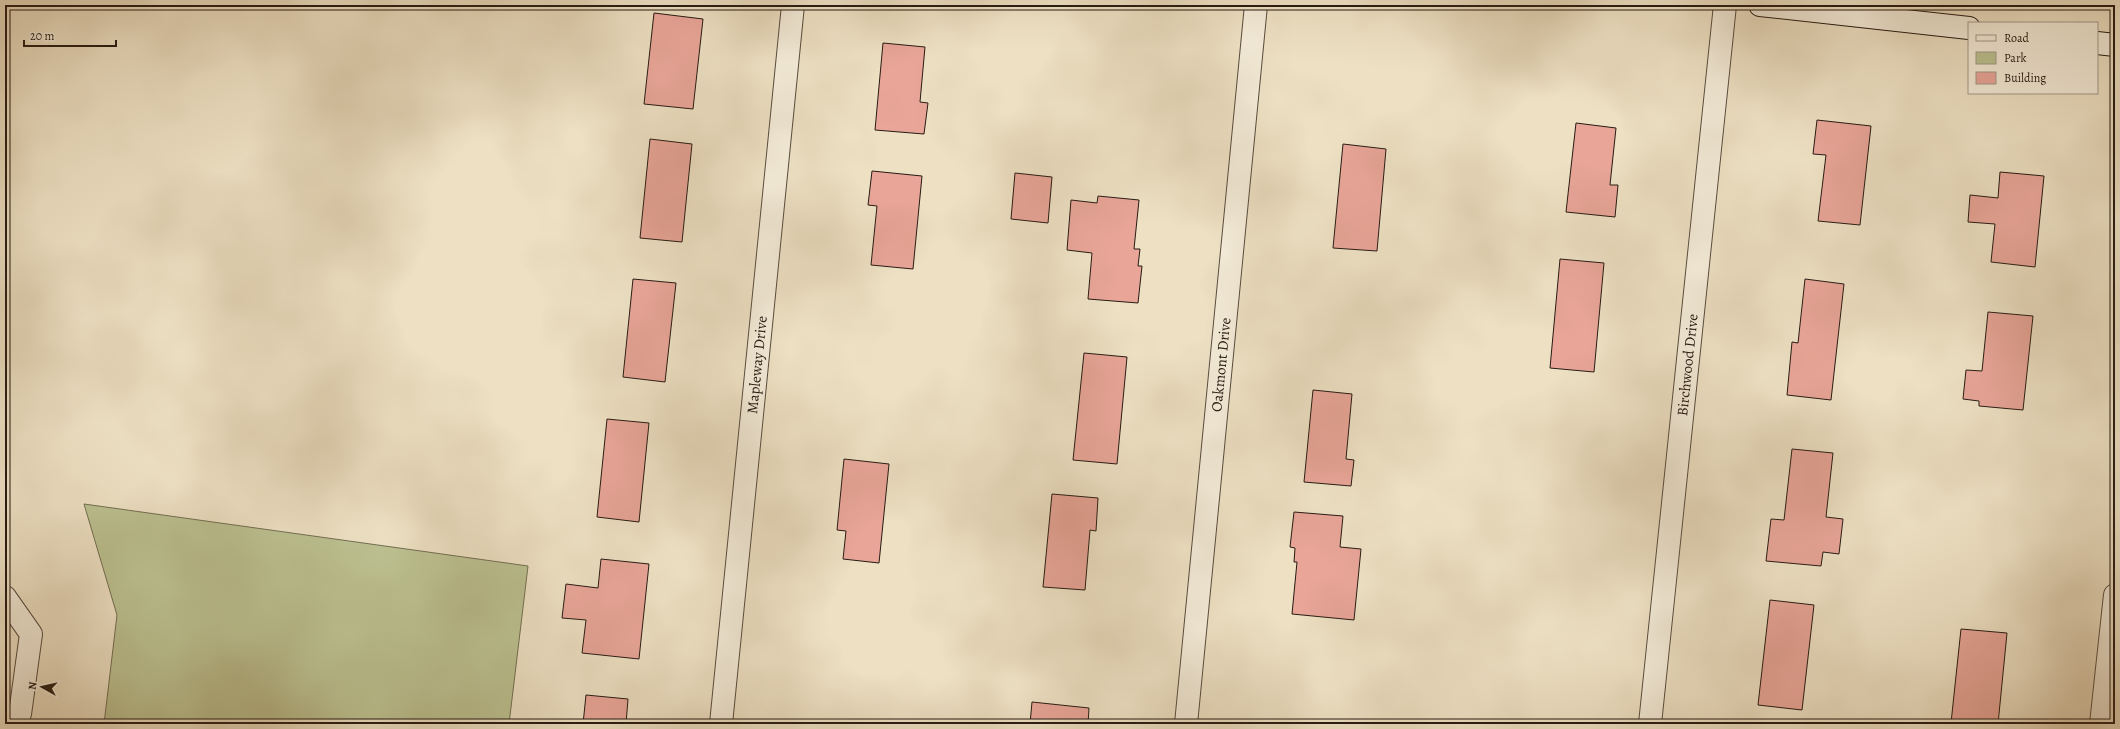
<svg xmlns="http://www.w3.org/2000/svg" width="2120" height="729" font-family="Alegreya,serif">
	<rect width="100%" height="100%" fill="#ede0c3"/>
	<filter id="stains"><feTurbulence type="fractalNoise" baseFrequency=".005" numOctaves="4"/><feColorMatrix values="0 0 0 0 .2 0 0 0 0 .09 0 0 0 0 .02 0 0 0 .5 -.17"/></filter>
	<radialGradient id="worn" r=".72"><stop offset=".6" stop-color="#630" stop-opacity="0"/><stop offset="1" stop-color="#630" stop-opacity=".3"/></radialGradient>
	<path fill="#bcc191" stroke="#726e52" d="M84 504 528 566 509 724H104L117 615Z"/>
	<path fill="#e8a598" stroke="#271b13" d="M654 13 703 19 693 109 644 104Z
		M883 43 925 47 920 102 928 103 924 134 875 130Z
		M1817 120 1871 126 1860 225 1818 221 1826 155 1813 154Z
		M1576 123 1616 128 1610 185H1618L1615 217 1566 212Z
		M650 139 692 144 682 242 640 238Z
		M1343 144 1386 149 1377 251 1333 248Z
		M872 171 922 176 913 269 871 265 877 206 868 205Z
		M2000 172 2044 176 2035 267 1991 262 1995 224 1968 222 1970 195 1998 198Z
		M1015 173 1052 177 1048 223 1011 219Z
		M1098 196 1139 200 1134 249H1140L1138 266H1142L1138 303 1088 299 1092 253 1067 250 1071 200 1097 203Z
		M1560 259 1604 263 1594 372 1550 368Z
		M633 279 676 283 665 382 623 377Z
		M1805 279 1844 284 1831 400 1787 395 1792 342 1798 343Z
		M1988 312 2033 316 2023 410 1979 406V401L1963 399 1966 370 1982 371Z
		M1084 353 1127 357 1117 464 1073 460Z
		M1313 390 1352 394 1346 459 1354 460 1351 486 1304 482Z
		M607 419 649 423 639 522 597 517Z
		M1792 449 1833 453 1826 517 1843 519 1839 554 1823 552 1821 566 1766 561 1771 519 1784 520Z
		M844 459 889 464 879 563 843 559 846 531 837 530Z
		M1052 494 1098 498 1096 531 1090 530 1085 590 1043 587Z
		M1294 512 1343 516 1340 547 1361 549 1354 620 1292 614 1297 562H1294L1295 548 1290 547Z
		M601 559 649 564 639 659 582 653 586 620 562 618 566 584 598 588Z
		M1770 600 1814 605 1802 710 1758 705Z
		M1961 629 2007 633 1998 724 1951 723Z
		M586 695 628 699 626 724H583Z
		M1032 702 1089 708 1088 724H1030Z"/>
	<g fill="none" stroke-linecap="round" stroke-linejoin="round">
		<g stroke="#584c3f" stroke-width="24">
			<g id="street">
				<path d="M5 597 31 634 20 714 11 724"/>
				<path id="s1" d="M721 724 793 5"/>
				<path id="s2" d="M1186 724 1256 5"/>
				<path id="s3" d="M1650 724 1725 5"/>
				<path d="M2101 724 2115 595"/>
			</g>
		</g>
		<g stroke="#271b13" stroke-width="24">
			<path id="secondary" d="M1760 5 1969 28
				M2097 43 2115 45"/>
		</g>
		<use href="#street" stroke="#f3ebd8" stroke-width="22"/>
		<use href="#secondary" stroke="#f3ebd8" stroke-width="22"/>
	</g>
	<g text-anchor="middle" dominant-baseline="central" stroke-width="3" stroke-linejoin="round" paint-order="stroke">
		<g font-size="15" fill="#271b13" stroke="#f3ebd8">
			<text stroke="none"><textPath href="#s1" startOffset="361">Mapleway Drive</textPath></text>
			<text stroke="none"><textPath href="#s2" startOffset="361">Oakmont Drive</textPath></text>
			<text stroke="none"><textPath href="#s3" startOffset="361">Birchwood Drive</textPath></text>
		</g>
	</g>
	<rect width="2120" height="729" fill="none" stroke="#ede0c3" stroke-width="20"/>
	<rect x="6" y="6" width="2108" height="717" fill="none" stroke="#271b13" stroke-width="2"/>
	<rect x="10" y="10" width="2100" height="709" fill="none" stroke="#271b13"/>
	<rect x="1968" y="22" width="130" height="72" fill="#f3ebd8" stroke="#a19889"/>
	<rect x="1976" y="35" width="20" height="6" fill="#f3ebd8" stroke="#a19889"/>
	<text x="2004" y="42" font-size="12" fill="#271b13">Road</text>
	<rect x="1976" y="52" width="20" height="12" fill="#bcc191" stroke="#a19889"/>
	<text x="2004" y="62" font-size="12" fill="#271b13">Park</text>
	<rect x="1976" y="72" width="20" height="12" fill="#e8a598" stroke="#a19889"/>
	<text x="2004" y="82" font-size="12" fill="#271b13">Building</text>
	<g transform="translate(42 687) rotate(278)" stroke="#f3ebd8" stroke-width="3" paint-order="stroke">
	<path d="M0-3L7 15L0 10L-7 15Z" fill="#271b13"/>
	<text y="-6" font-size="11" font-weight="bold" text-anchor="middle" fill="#271b13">N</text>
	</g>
	<path d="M24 40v6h92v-6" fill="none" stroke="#271b13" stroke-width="2"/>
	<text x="30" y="40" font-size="12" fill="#271b13" stroke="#f3ebd8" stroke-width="3" paint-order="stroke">20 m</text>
	<rect width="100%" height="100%" filter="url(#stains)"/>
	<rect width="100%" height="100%" fill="url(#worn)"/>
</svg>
